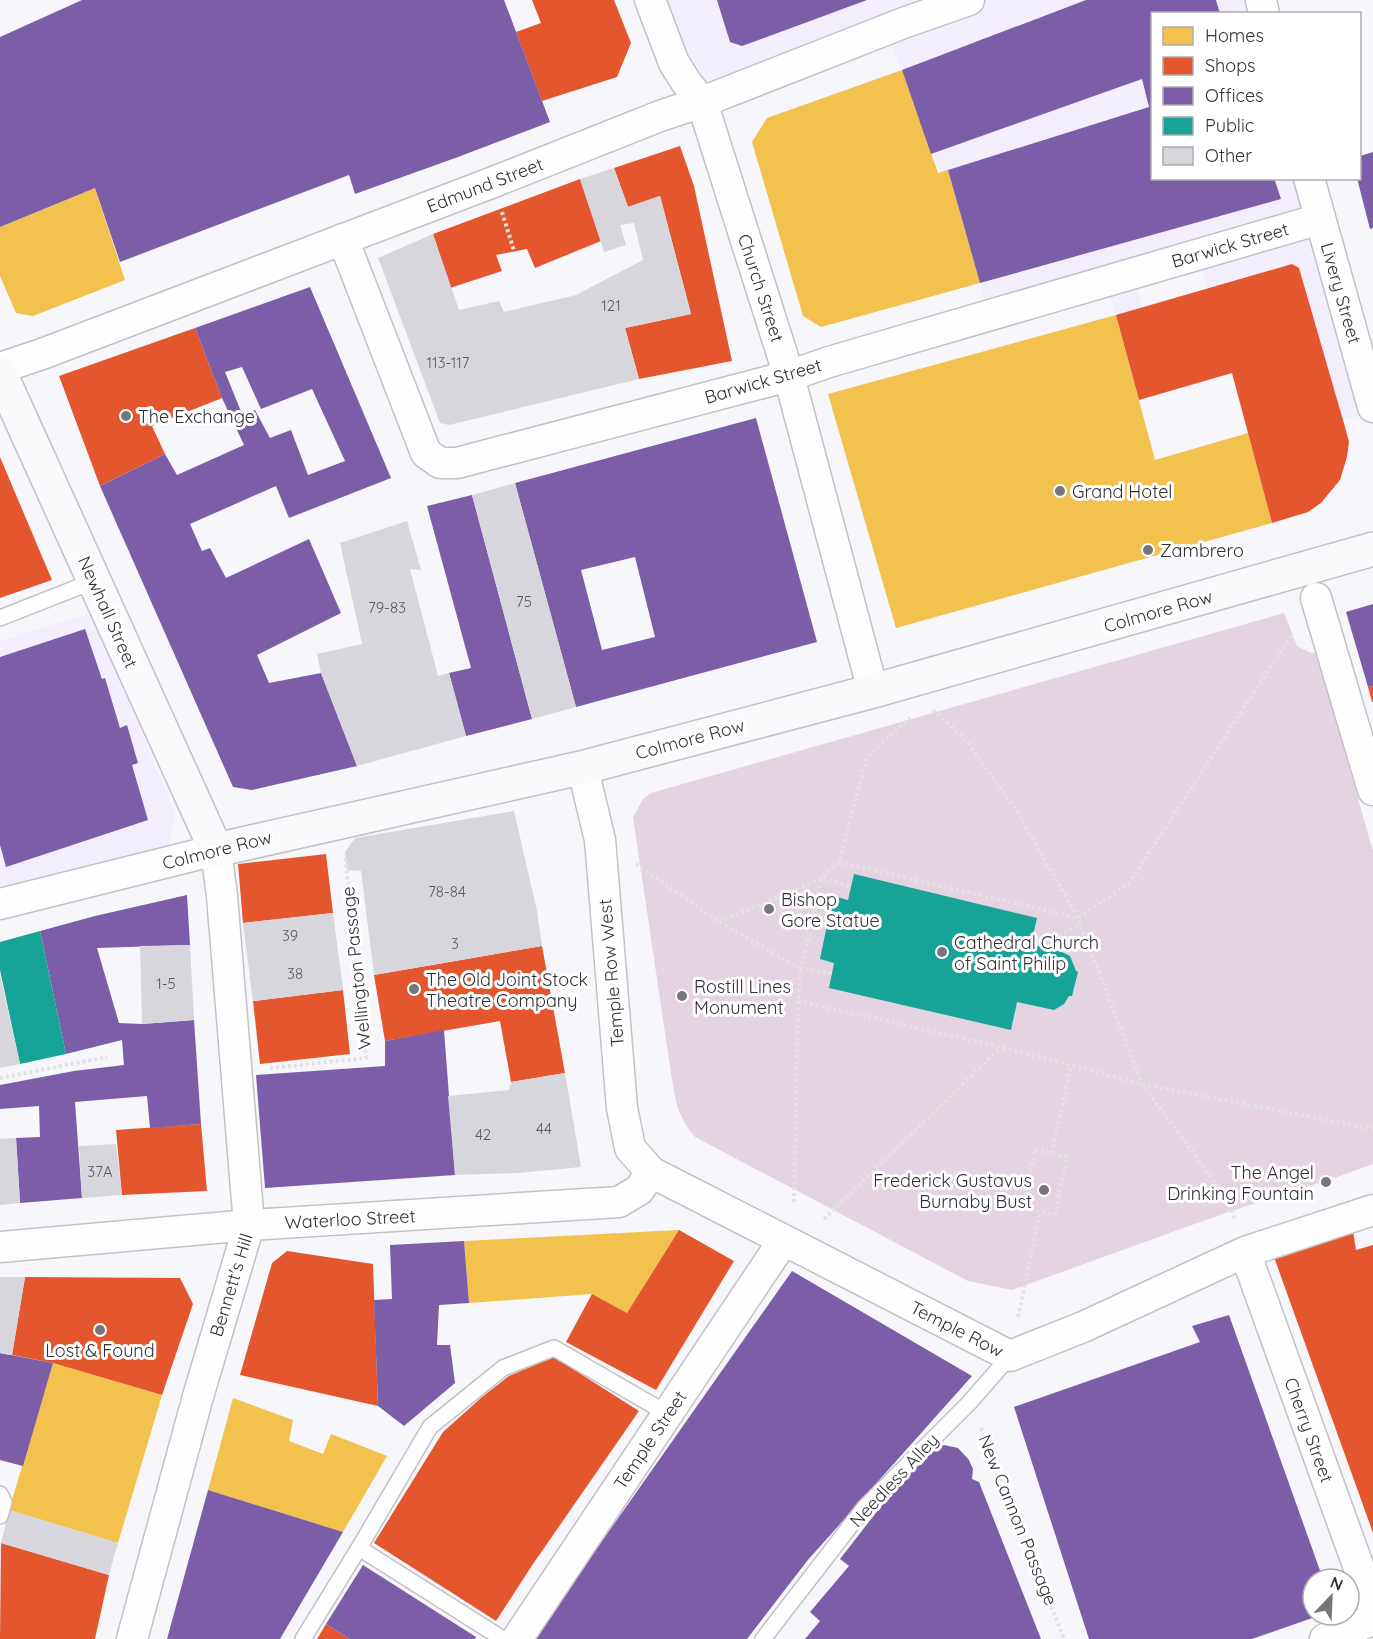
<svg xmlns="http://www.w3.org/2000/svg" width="1373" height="1639" font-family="Quicksand,sans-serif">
	<rect width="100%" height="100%" fill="#f7f6fb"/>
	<path fill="#f3eefc" d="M650 0H1261L1264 13 1152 14V178L1309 179 1373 411 1252 447 1272 523 1059 582 1251 447 1208 289 1197 255 1134 274 1157 365 1132 373 1106 282 988 315 980 283 886 30 702 102Z
		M92 613 175 813 169 846 0 888V641Z"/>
	<path fill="#e4d3e1" d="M1284 613 1297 646 1311 653 1316 652 1373 851V1164L1335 1178 1330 1176 1322 1178 1319 1183 1225 1213 1012 1290 968 1281 695 1137C676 1113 676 1102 671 1073L633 817 643 799 651 793Z"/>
	<path fill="#f2c14e" d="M902 70 938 173 948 170 980 283 821 327 803 316 752 142 767 118Z
		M95 188 125 280 33 316 16 313 0 276V227Z
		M1116 315 1155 460 1248 433 1272 523 896 628 828 394Z
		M679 1230 627 1313 592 1294 469 1303 464 1241Z
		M53 1363 162 1395 118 1543 9 1510Z
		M233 1398 293 1420 289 1441 323 1454 331 1434 387 1456 343 1532 208 1490Z"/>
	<path fill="#e4572e" d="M532 0H614L631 43 617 77 542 101 516 32 541 23Z
		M680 146 694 186 732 361 639 379 625 328 691 314 660 196 628 207 614 168Z
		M580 179 601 241 535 268 527 249 496 255 502 271 450 288 433 234Z
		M1292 264 1299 268 1345 427 1349 442 1347 457 1340 480 1321 503 1308 512 1272 523 1232 373 1139 400 1116 315Z
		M195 328 222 398 152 426 165 454 100 486 59 376Z
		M0 457 52 580 0 598Z
		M1373 686V702H1372L1368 687Z
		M326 854 333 913 243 923 238 864Z
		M542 946 565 1073 511 1082 500 1021 385 1041 374 975Z
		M343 990 350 1054 260 1064 253 1001Z
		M201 1124 207 1191 122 1195 116 1130Z
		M679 1230 734 1261 656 1390 566 1342 592 1294 627 1313Z
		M1353 1231 1356 1250 1373 1245V1533L1274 1257Z
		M287 1251 373 1264 378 1406 240 1375 272 1263Z
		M25 1277 180 1278 193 1304 162 1395 53 1363 12 1355Z
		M554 1357 639 1411 533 1564 496 1621 374 1543 443 1432 482 1397 509 1376Z
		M1 1543 109 1575 95 1639H0Z
		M326 1624 350 1639H317Z"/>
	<path fill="#7b5ea7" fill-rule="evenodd" d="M82 0H504L550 122 458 157 355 194 349 175 120 262 95 188 0 227V37Z
		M717 0H867L742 46 730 42Z
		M1086 0H1216L1220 14H1152V178H1274L1281 199 980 283 948 170 1149 107 1142 79 931 154 902 70Z
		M1373 152V228L1370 229 1357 178H1360V156Z
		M310 287 391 478 289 518 276 486 190 524 202 551 210 548 226 578 309 539 341 613 257 655 269 683 321 673 357 766 252 790 233 787 100 486 165 454 177 475 244 445 222 398 195 328ZM242 367 261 409 312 389 345 461 308 475 291 430 270 438 255 410 242 414 225 372Z
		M756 418 817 642 576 707 515 483ZM635 557 655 637 602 650 581 570Z
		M472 495 532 719 466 736 449 673 471 668 427 506Z
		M1373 604V686L1368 687 1346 612Z
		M85 629 102 679 105 678 120 728 127 725 138 763 132 765 148 820 6 867 0 845V657Z
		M187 895 190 945 97 948 119 1023 142 1024 194 1020 201 1124 150 1128 147 1096 75 1102 82 1198 20 1203 16 1138 40 1137 39 1106 0 1109V1085L74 1071 124 1065 122 1040 66 1054 40 931 95 916Z
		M444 1030 455 1175 265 1188 256 1075 385 1066V1041Z
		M464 1241 469 1303 439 1305 437 1345H450L455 1383 404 1426 378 1406 374 1300 392 1299 390 1245Z
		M792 1271 972 1376 807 1561 747 1639H536L588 1561Z
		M1229 1315 1323 1579H1313V1615H1321L1252 1639H1089L1014 1407 1200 1342 1192 1326Z
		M0 1353 53 1363 23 1466 0 1460Z
		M944 1445 958 1448 969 1460 973 1469 972 1479 979 1482 1041 1639H805L820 1621 810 1612 849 1566 840 1559 910 1469H915L919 1458 936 1447Z
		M208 1490 343 1532 280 1639H167Z
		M363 1565 476 1637 475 1639H350L326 1624Z"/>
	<path fill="#17a398" d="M854 874 1037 918 1031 944 1060 951 1070 956 1076 971 1078 972 1072 996H1069L1064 1004 1054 1010 1017 1002 1011 1030 829 988 834 963 820 959 833 896 848 900Z
		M40 931 66 1054 20 1064 0 970V942Z"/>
	<path fill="#d6d6dc" d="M614 168 628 207 660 196 691 314 625 328 639 379 449 425 440 423 378 258 433 234 459 310 499 301 504 312 576 295 643 260 634 223 620 225 626 245 604 252 580 179Z
		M515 483 576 707 532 719 472 495Z
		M407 521 421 570 410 569 438 676 449 673 466 736 357 766 321 673 317 654 362 644 340 543Z
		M514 811 537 911 542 946 374 975 361 871 347 870 345 852 355 838Z
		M333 913 343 990 253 1001 243 923Z
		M190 945 194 1020 142 1024 140 946Z
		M0 975 20 1064 0 1068Z
		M565 1073 581 1167 518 1173 455 1175 448 1096 509 1090 511 1082Z
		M16 1138 20 1203 0 1205V1139Z
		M116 1144 122 1195 82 1198 79 1146Z
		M0 1277H25L12 1355 0 1353Z
		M9 1510 118 1543 109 1575 1 1543Z"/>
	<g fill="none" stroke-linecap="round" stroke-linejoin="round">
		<g stroke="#c2c1c6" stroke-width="18">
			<path id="lane" d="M0 618 94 581
				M0 1494 4 1502 0 1516
				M359 1548 503 1639
				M303 1639 359 1548 430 1427 503 1368 554 1348 668 1414
				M763 1639 865 1507 970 1402 1010 1356"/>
		</g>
		<g stroke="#c2c1c6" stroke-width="33">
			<path id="street" d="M650 0 674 63 686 82 702 102 789 376 873 691
				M1261 0 1264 14
				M1309 178 1373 407
				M343 239 426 453 440 463H457L789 376 829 362 1320 219
				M0 368 42 354 491 183 660 116 702 102 906 22 969 0
				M1316 598 1373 790
				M585 767 587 786 600 840 622 1108 630 1148 651 1172 1010 1356 1083 1327 1245 1252 1373 1210
				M0 904 216 850 222 896 249 1225 197 1400 132 1639
				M0 1247 249 1225 619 1202 639 1190 651 1172
				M1245 1252 1373 1607
				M517 1639 783 1241
				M1325 1639 1373 1620"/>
		</g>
		<g stroke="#c2c1c6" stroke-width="36">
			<path id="secondary" d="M0 373 216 850 585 767 873 691 1373 549"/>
		</g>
		<path stroke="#e2e2e3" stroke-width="4" stroke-dasharray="3 3" stroke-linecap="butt" d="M502 212 514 251
			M933 710 966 740 1017 811 1078 918 1142 1084 1229 1201 1235 1220
			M839 862 1078 918 1129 883 1293 633
			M636 864 719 922 801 969 798 1001 794 1204
			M719 922 822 878 839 862 867 757 910 718
			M1048 941 1081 924
			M832 973 801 969 822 878 851 887
			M798 1001 1001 1047 1142 1084 1373 1129
			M270 1068 366 1058 345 855
			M0 1078 107 1057
			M1035 1149 1067 1157 1055 1215 1023 1208Z
			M1052 1153 1071 1065
			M824 1219 1000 1048
			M1018 1317 1040 1212
			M981 1428 1064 1639"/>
		<use href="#lane" stroke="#fefefe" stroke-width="15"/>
		<use href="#street" stroke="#fefefe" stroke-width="30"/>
		<use href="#secondary" stroke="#faf9fc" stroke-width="33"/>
	</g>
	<g fill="#77757c" stroke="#fff" stroke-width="2">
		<circle cx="126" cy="416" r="6"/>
		<circle cx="1060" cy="491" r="6"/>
		<circle cx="1148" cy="550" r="6"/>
		<circle cx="769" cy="909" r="6"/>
		<circle cx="942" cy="952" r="6"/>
		<circle cx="414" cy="989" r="6"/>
		<circle cx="682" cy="996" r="6"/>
		<circle cx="1326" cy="1182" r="6"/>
		<circle cx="1044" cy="1190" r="6"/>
		<circle cx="100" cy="1330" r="6"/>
	</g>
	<g text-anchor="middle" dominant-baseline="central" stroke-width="6" stroke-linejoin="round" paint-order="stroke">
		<g font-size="15" fill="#5b5a60">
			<text x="611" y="305">121</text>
			<text x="448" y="362">113-117</text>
			<text x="524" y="601">75</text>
			<text x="387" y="607">79-83</text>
			<text x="447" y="891">78-84</text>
			<text x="290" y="935">39</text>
			<text x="455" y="943">3</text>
			<text x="295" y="973">38</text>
			<text x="166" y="983">1-5</text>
			<text x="544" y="1128">44</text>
			<text x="483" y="1134">42</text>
			<text x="100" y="1171">37A</text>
		</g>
		<g font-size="18" fill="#323037" stroke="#fff">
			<text transform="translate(485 185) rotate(-21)">Edmund Street</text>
			<text transform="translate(1230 245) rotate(-16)">Barwick Street</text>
			<text transform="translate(761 288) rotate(72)">Church Street</text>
			<text transform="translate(1341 293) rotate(74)">Livery Street</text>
			<text transform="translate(763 381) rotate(-16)">Barwick Street</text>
			<text transform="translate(1158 611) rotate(-16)">Colmore Row</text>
			<text transform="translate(108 612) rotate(66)">Newhall Street</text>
			<text transform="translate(690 739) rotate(-15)">Colmore Row</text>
			<text transform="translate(217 850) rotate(-14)">Colmore Row</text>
			<text transform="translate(356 968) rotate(-96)">Wellington Passage</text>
			<text transform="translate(611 973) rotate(-95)">Temple Row West</text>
			<text transform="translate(350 1219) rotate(-3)">Waterloo Street</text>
			<text transform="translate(231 1285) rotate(-73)">Bennett's Hill</text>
			<text transform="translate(957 1329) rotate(27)">Temple Row</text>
			<text transform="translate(1309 1430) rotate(70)">Cherry Street</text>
			<text transform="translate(650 1440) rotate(-56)">Temple Street</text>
			<text transform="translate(894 1480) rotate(-47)">Needless Alley</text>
			<text transform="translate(1018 1520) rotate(68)">New Cannon Passage</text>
		</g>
		<g font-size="18" fill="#323037" stroke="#fff" text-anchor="start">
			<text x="138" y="416">The Exchange</text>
			<text x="1072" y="491">Grand Hotel</text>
			<text x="1160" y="550">Zambrero</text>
			<text x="781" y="899">Bishop<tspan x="781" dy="21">Gore Statue</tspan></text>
			<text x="954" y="942">Cathedral Church<tspan x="954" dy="21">of Saint Philip</tspan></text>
			<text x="426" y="979">The Old Joint Stock<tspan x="426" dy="21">Theatre Company</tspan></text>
			<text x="694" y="986">Rostill Lines<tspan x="694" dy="21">Monument</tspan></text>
			<text x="1314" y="1172" text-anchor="end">The Angel<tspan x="1314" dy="21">Drinking Fountain</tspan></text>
			<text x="1032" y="1180" text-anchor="end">Frederick Gustavus<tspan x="1032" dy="21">Burnaby Bust</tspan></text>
			<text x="100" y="1350" text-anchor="middle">Lost &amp; Found</text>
		</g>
	</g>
	<rect x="1151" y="12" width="210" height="168" fill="#ffffff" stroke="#adacaf" stroke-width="1.5"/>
	<rect x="1163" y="27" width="30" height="18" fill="#f2c14e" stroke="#adacaf" stroke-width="1.5"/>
	<text x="1205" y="42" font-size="18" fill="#323037">Homes</text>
	<rect x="1163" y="57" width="30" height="18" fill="#e4572e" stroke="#adacaf" stroke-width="1.5"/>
	<text x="1205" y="72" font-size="18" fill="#323037">Shops</text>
	<rect x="1163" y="87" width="30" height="18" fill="#7b5ea7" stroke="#adacaf" stroke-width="1.5"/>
	<text x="1205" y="102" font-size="18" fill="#323037">Offices</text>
	<rect x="1163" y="117" width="30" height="18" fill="#17a398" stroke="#adacaf" stroke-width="1.5"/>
	<text x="1205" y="132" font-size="18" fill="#323037">Public</text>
	<rect x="1163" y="147" width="30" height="18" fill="#d6d6dc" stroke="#adacaf" stroke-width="1.5"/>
	<text x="1205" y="162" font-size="18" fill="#323037">Other</text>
	<g transform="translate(1331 1597) rotate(23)"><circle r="28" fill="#ffffff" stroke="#adacaf" stroke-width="1.5"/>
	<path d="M0-4.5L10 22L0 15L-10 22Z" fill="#77757c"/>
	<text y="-9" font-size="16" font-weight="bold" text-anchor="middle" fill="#323037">N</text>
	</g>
</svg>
